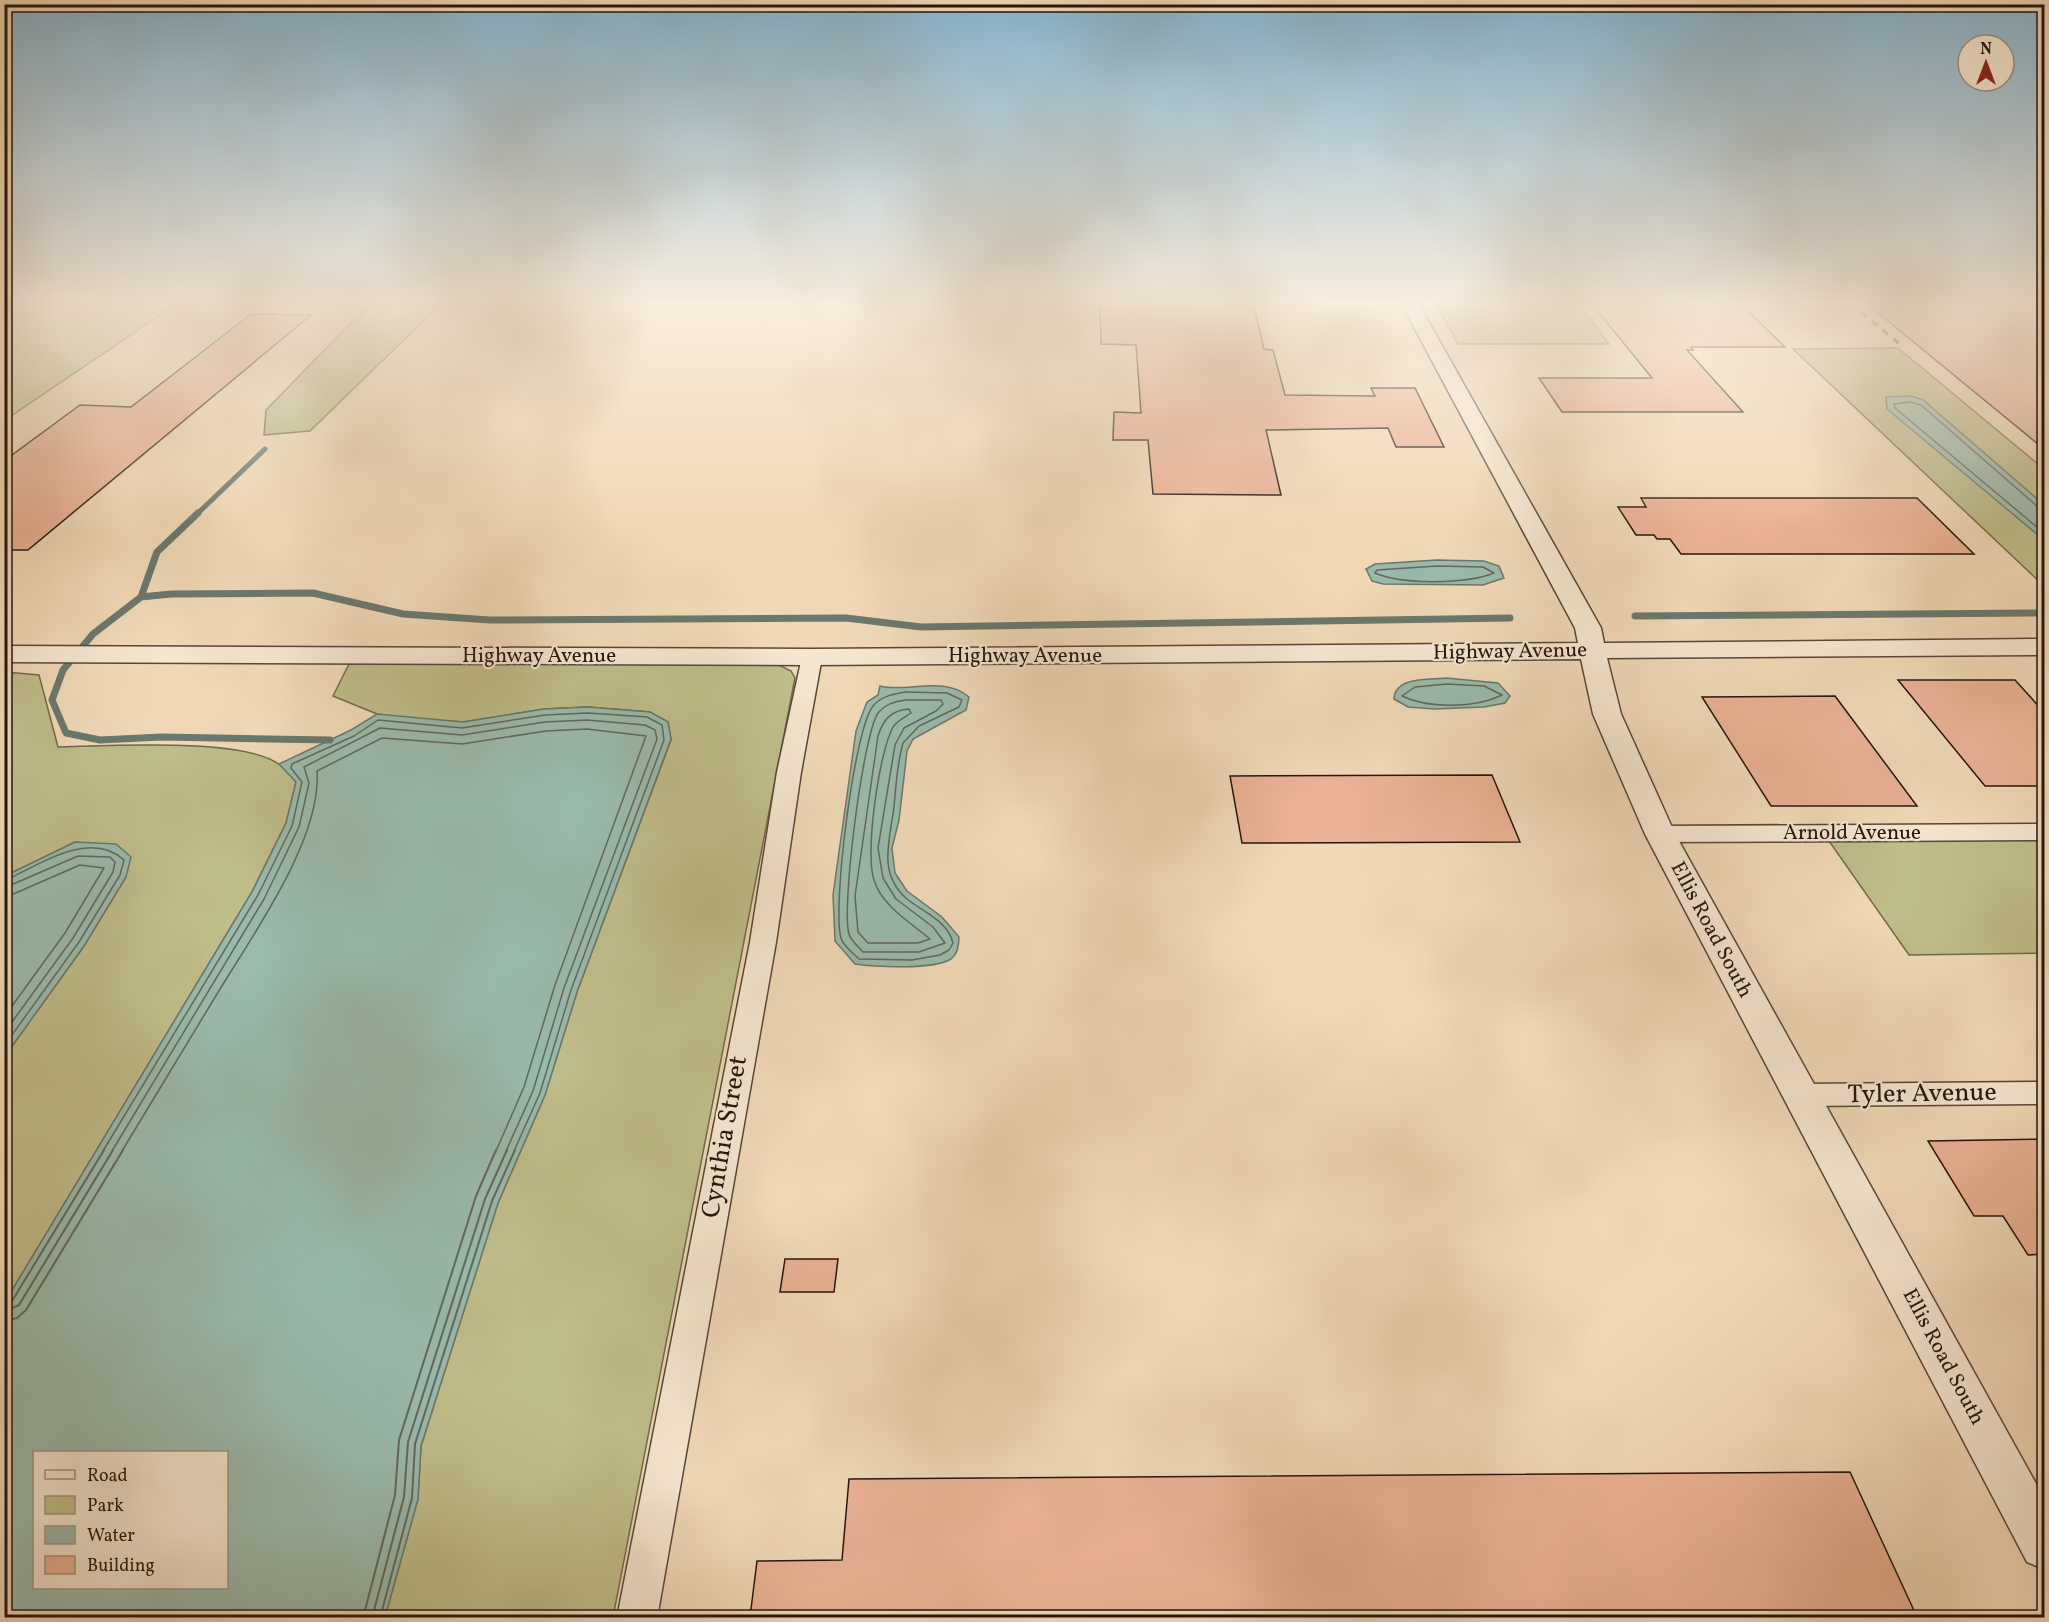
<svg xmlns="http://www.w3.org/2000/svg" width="2049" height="1622" font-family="Vollkorn,serif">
	<rect width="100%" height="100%" fill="#f0d8b6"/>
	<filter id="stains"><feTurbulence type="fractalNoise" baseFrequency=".00333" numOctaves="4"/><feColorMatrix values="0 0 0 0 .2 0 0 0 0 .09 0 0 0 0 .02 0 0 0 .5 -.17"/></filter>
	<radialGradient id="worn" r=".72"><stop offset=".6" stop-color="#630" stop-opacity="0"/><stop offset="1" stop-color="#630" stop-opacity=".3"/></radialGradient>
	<path fill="#bfbd8a" stroke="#72694c" stroke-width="1.5" d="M5 303H178L5 420Z
		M370 303H442L310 431 264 435 266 410Z
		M1435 303H1578L1609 344H1458Z
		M1898 348 2044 469V505L1923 400 2044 540V586L1793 349Z
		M350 662H773L791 671 795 678 613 1617H385L418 1499 421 1446 498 1203 545 1095 577 992 671 740 668 722 650 712 588 707 544 709 463 722 404 718 377 714 333 696Z
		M5 672 39 675 58 747C106 746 245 737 280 765 286 769 291 776 296 782L286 823 252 892 5 1302V1056L84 946 126 877 75 842 5 876Z
		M2044 839V953L1909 955 1829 841Z"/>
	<path fill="#9abaac" stroke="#6b786d" stroke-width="1.5" fill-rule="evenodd" d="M1911 396 1923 400 2044 505V540L1887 409 1886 397Z
		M1437 560 1484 561 1499 566 1504 578 1483 585 1383 584 1372 581 1366 569 1375 564Z
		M1446 678 1498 683 1510 696 1505 703 1484 707 1435 709 1408 707 1394 699C1395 676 1430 680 1446 678Z
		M880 686C908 693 944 675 969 697L966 710 913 739 907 751 899 820 892 848 895 873 907 891 942 917 959 937C959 945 958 954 951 959 933 970 876 967 855 964L835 941 833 895 856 731 867 702 878 695Z
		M588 707 650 712 668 722 671 739 577 992 545 1095 498 1203 421 1446 418 1499 385 1617H5V1302L252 892 286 823 296 782 279 764 351 730 377 714 463 722 544 709ZM226 1452V1588H34V1452Z
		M75 842 116 844 131 857 126 877 84 946 5 1056V876Z"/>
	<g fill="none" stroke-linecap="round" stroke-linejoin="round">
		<path stroke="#60685d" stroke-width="1.5" d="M2044 509 2038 507 1921 405 1910 402 1894 404 1895 408 2044 533
			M1437 566 1483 567 1494 573C1467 584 1402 585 1375 573L1377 570Z
			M1447 684 1484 686 1502 695C1476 708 1429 709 1402 696L1415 687Z
			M906 692 947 693 962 700 959 707 919 726 903 743C897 764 896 785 894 807 890 840 877 873 907 899 923 912 948 921 953 943L949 950 940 955 912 960 859 959C853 953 843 946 841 938 832 908 854 730 873 706 881 696 894 694 906 692Z
			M906 700H941L943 704 936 711 904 728 895 745 878 848 883 878 896 899 933 927 945 943 919 952H863C859 947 851 941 849 934 841 908 863 735 878 713 885 704 895 701 906 700Z
			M909 709 911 713C905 717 897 721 893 727 879 753 865 851 874 880 881 905 911 923 930 939L918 943H868L858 932 855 896 878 736C883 720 891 710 909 709Z
			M4 881C39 865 90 829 124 860L120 875 79 942 4 1046
			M4 888 78 856 110 857 115 862 113 872 73 938 4 1033
			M4 898 80 865 104 868 65 933 4 1017
			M103 1151 258 895 292 826 302 782 291 768 292 764 354 736 378 720 462 728 545 715 588 713 647 717 662 725 664 740 571 990 540 1093 514 1151
			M112 1151 264 899 299 827 309 783 304 767 380 728 462 735 545 722 587 720 645 725 655 730 657 739 564 988 533 1091 506 1151
			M122 1151C154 1099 185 1046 217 994 252 936 322 839 317 771L382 738 462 744 546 731 587 729 646 736 555 985 524 1087 496 1151"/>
		<path stroke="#60685d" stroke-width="2" d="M4 1304 12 1301 104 1150
			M4 1312 19 1305 113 1150
			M4 1321 17 1318 26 1310 123 1150
			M363 1618 395 1495 399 1440 476 1196 496 1150
			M372 1618 404 1497 408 1442 485 1199 507 1150
			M380 1618 412 1498 415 1444 492 1201 515 1150"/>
		<path stroke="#6b786d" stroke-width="5" d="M196 515 265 449"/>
		<path stroke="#6b786d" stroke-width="7" d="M141 597 157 552 198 513
			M1635 616 2044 613
			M330 740 162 737 100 740 66 733 52 700 63 670 93 634 141 597 171 594 313 593 403 614 490 620 846 618 921 627 1510 618"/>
	</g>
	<path fill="#eab194" stroke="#25150e" stroke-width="1.5" d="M1100 303H1253L1264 349 1273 350 1285 395 1375 396 1371 388H1415L1444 447H1396L1388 428 1266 430 1281 495 1153 494 1148 440H1113L1114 412 1141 413 1136 345 1101 344Z
		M1591 303H1740L1785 347H1691L1693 350H1687L1743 412H1562L1539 378H1652Z
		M1866 303H2034L2044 311V449Z
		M251 314 311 315 28 550H4V461L80 405 131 407Z
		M1641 498H1917L1974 554H1681L1670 539H1657L1654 535H1636L1618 507H1646Z
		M1898 680H2015L2044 712V786H1985Z
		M1835 696 1917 806H1771L1702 697Z
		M1492 775 1520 842 1242 843 1230 776Z
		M2044 1139V1254L2028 1255 2003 1216H1974L1928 1141Z
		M785 1259H838L834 1292H780Z
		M1850 1472 1917 1617H750L757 1561 842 1560 849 1479Z"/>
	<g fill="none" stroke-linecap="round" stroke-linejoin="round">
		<g stroke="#584638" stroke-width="3">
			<path id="minor" d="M812 651 819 653 822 657 801 772 776 942 657 1618H617L750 942 777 772 802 657 805 653Z
				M2044 824V840L1660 842 1651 839 1648 834 1651 829 1660 826Z
				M2044 1082V1104L1800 1106 1789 1103 1785 1095 1789 1087 1800 1084Z"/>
		</g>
		<g stroke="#584638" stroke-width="3">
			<path id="tertiary" d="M1401 303H1418L1601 628 1604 643 2044 639V655L1607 658 1621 714 1675 834 2044 1498V1569L2027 1562 1645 834 1593 714 1581 659 812 665 4 662V646L812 649 1578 643 1575 628Z"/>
		</g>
		<use href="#minor" fill="#f5e6d0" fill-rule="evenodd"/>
		<use href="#tertiary" fill="#f5e6d0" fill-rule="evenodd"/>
		<path stroke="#25150e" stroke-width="3" stroke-dasharray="7 7" stroke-linecap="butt" d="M1850 303 1901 345"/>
	</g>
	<linearGradient id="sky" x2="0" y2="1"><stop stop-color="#89b6d0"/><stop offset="0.57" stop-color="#f8edde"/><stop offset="1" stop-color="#f8edde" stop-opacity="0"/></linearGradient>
	<rect width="2049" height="530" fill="url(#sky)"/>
	<g text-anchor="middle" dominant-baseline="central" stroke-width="4.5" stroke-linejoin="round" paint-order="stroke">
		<g font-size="21" fill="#25150e" stroke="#f5e6d0">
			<text transform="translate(1510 652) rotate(-1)">Highway Avenue</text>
			<text x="539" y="656">Highway Avenue</text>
			<text x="1025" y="656">Highway Avenue</text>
			<text x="1852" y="833">Arnold Avenue</text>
			<text transform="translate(1711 930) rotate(62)">Ellis Road South</text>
			<text transform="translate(1943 1357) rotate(62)">Ellis Road South</text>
		</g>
		<g font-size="26" fill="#25150e" stroke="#f5e6d0">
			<text transform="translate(1922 1094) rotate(-1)">Tyler Avenue</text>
			<text transform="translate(725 1137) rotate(-80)">Cynthia Street</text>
		</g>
	</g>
	<rect width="2049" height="1622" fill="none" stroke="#f0d8b6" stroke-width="24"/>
	<rect x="6" y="6" width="2037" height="1610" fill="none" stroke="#25150e" stroke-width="3"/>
	<rect x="12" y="12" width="2025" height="1598" fill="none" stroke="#25150e" stroke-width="1.5"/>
	<rect x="33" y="1451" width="195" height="138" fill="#f5e6d0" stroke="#a29282" stroke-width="1.5"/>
	<rect x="45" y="1470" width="30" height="9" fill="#f5e6d0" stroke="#a29282" stroke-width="1.5"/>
	<text x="87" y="1481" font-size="18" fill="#25150e">Road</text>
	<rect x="45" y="1496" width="30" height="18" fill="#bfbd8a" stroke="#a29282" stroke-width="1.5"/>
	<text x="87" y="1511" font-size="18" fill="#25150e">Park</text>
	<rect x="45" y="1526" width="30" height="18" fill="#9abaac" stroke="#a29282" stroke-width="1.5"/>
	<text x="87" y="1541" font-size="18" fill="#25150e">Water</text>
	<rect x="45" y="1556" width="30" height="18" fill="#eab194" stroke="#a29282" stroke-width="1.5"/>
	<text x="87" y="1571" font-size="18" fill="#25150e">Building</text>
	<g transform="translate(1986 63)"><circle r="28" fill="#f5e6d0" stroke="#a29282" stroke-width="1.5"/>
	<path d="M0-4.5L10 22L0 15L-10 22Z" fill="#8f2418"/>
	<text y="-9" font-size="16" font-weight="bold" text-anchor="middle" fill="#25150e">N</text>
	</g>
	<rect width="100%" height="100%" filter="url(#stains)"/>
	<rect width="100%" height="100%" fill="url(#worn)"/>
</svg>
